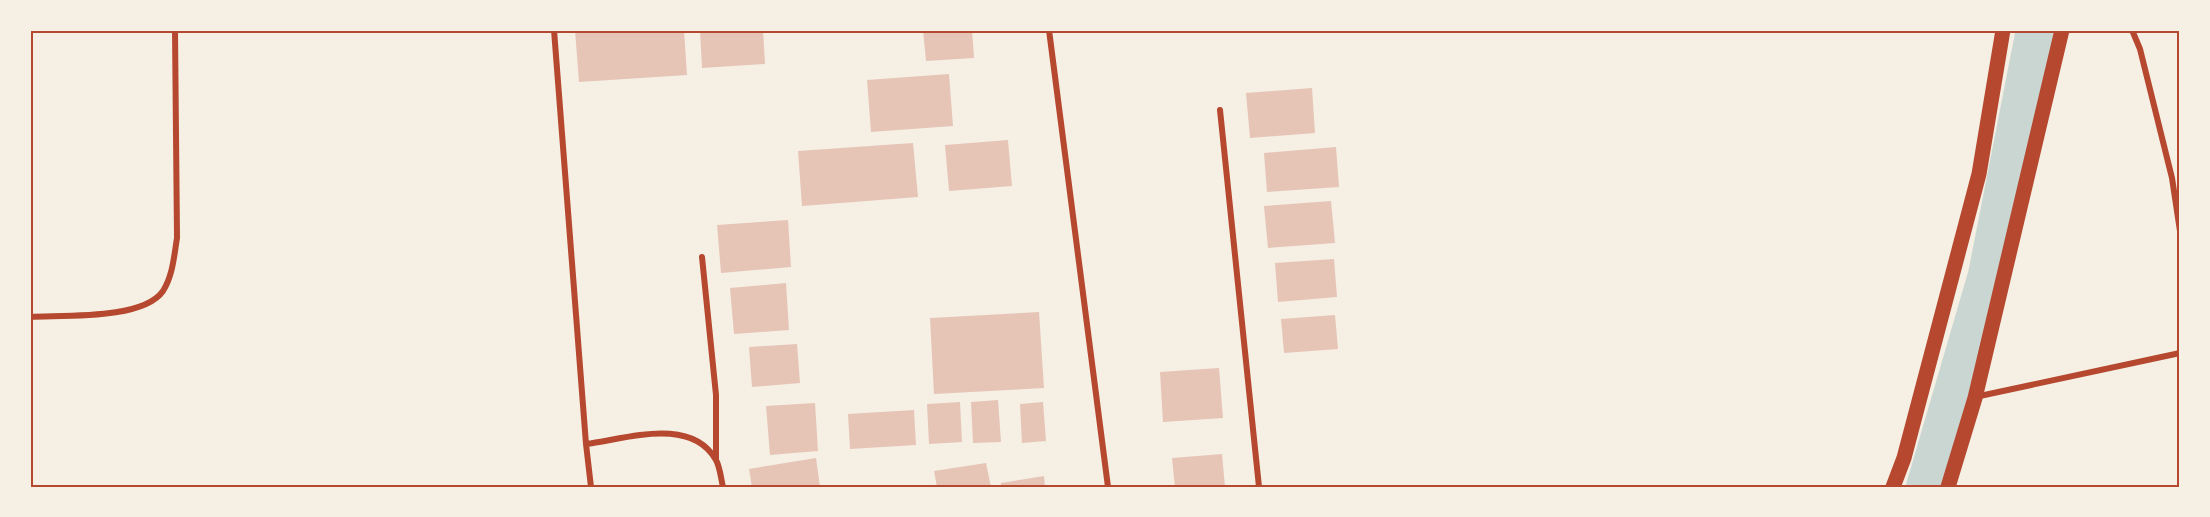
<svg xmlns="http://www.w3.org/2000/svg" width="2210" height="517" font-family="'Zilla Slab',serif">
	<rect width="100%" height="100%" fill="#f6efe4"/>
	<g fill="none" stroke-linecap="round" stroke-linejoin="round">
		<path stroke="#c9d6d2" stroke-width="38" d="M1925 487 1987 275 2035 30"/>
	</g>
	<path fill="#e6c5b7" d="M575 30H684L687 75 579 82Z
		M700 30H763L765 64 702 68Z
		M923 30H972L974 58 926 61Z
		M949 74 953 126 871 132 867 80Z
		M1312 88 1315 133 1250 138 1246 93Z
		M1008 140 1012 186 949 191 945 145Z
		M913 143 918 197 802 206 798 151Z
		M1336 147 1339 187 1267 192 1264 153Z
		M1331 201 1335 243 1268 248 1264 206Z
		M788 220 791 267 721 273 717 225Z
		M1334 259 1337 297 1278 302 1275 263Z
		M786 283 789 330 734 334 730 288Z
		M1039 312 1044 388 934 394 930 318Z
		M1335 315 1338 349 1284 353 1281 319Z
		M797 344 800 383 752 387 749 347Z
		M1219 368 1223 418 1163 422 1160 372Z
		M998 400 1001 442 973 443 971 402Z
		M960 402 962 442 929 444 927 404Z
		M1043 402 1046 441 1022 443 1020 404Z
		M815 403 818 451 770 455 766 406Z
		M914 410 916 445 850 449 848 414Z
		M1222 454 1225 487H1175L1172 458Z
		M816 458 820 487H752L749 469Z
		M986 463 991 487H937L934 471Z
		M1044 476 1045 487H1001V483Z"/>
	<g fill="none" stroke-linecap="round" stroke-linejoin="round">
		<path stroke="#b5482f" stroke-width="6" d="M554 30 586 444C626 439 691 416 716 460 720 467 721 479 723 487
			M1049 30 1108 487
			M2132 30 2140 49 2172 178 2180 231
			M1220 110 1259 487
			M702 257 716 395V460
			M30 317C63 315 143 320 163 291 173 275 174 256 177 238L175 30
			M1975 397 2180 353
			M586 444 591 487"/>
		<path stroke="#b5482f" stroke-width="15" d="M1893 487 1904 458 1979 174 2003 30
			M1948 487 1975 398 2062 30"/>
	</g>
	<rect width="2210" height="517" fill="none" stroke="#f6efe4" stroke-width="63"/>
	<rect x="32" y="32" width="2146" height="454" fill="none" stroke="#b5482f" stroke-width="2"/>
</svg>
